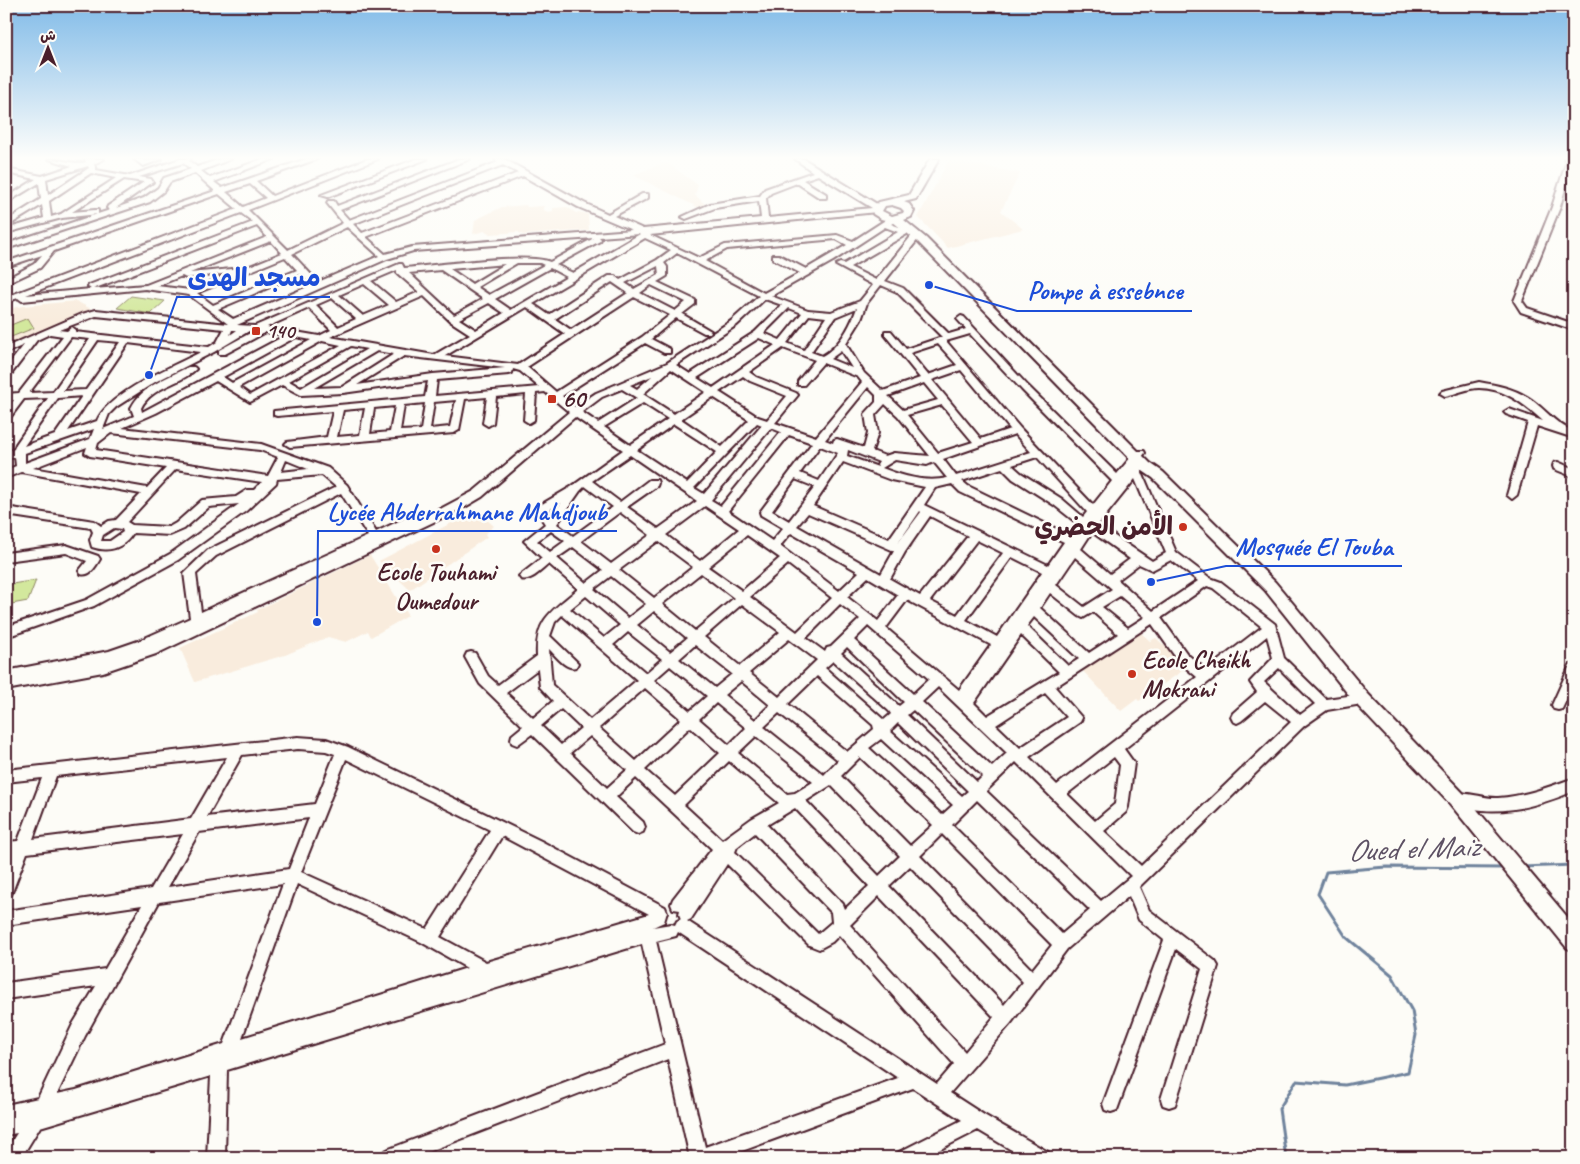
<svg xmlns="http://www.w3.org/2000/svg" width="1580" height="1164" font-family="Caveat,'Playpen Sans Arabic',sans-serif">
	<rect width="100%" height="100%" fill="#fdfcf7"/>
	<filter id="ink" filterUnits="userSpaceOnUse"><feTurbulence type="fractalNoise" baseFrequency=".02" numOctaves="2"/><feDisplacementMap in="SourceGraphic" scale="10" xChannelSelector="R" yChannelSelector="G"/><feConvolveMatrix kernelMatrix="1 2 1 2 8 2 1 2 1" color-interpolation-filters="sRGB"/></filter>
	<g filter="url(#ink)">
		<path fill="#f9ecdd" d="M949 160 1020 173 1001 211 1023 229 948 248 918 217Z
			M666 162 698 185 695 195 706 205 699 208 633 175Z
			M526 205 527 207 544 206V210L548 212 553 211V208L567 207 576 213 579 212 588 214 589 230 523 235 518 232 491 234 485 231 473 234 475 220 502 207Z
			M76 301 91 309 6 346V309L23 306Z
			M476 510 494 526 485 534 487 537 410 590 379 561Z
			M370 555 408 616 371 637 368 631 346 642 328 637 285 655 195 682 180 648 258 612 257 610Z
			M1140 632 1150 641 1156 638 1188 667 1139 701 1137 699 1121 711 1082 670Z"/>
		<path fill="#d3e89d" stroke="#8e8464" d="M131 296 165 301 151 314 117 308Z
			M28 318 34 328 6 339V327Z
			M36 580 28 601 6 605V585Z"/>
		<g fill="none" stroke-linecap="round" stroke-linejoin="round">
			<path stroke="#6f839c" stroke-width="3" d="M1522 867 1574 865
				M1286 1158 1279 1109 1296 1081 1345 1085 1408 1072 1416 1035 1412 1011 1392 975 1346 937 1318 894 1326 872 1386 867 1504 868"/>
			<g stroke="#4a1f2b" stroke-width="4">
				<path id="minor" d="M49 159C61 159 75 165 86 162L85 159H104L94 164 96 170 130 176 180 159H191L189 161 197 167 220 159H231L201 171 210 178 263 159H274L214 182 222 188 306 159H317L256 181 272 196 367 159H378L248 210 288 250 343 223 327 203 328 201H334L337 206 459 159H470L340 210 349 220 498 162 495 159H504L584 203 608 214 642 194H648V198L614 216 643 229 761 218 759 201 715 208 686 219 682 217 710 204 760 196 765 189 813 172 795 159H804L880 206 881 210 877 212 650 235 699 258 725 245 837 235 853 241 890 217H896V221L891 224 907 230V234L850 267 876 280 913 234H919V238L885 281 903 288 949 334 966 329 957 319 961 316 964 317 1028 386 1117 474 1136 451H1144L1145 453 1138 462H1144L1145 465 1141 470 1176 552 1210 578 1221 582 1275 624 1284 658 1326 699 1362 694 1366 695 1368 699 1366 703 1362 704 1327 710 1304 726 1139 887 1149 910 1215 961 1218 966 1175 1105 1169 1107 1163 1105 1161 1099 1202 969 1176 949 1117 1110 1111 1112 1105 1110 1103 1104 1164 940 1139 920 1129 896 1067 949 1011 1023 950 1093 984 1115 1048 1152 1050 1158H1025L978 1130 923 1158H897L899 1152 962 1120 913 1088 723 1158H690L668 1059 412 1158H381L383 1152 389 1149 665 1044 642 944 227 1070 225 1158H207L211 1076 40 1127 21 1158H6V1150L17 1133 6 1135V1105L38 1098 73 1024 96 986 6 999V983L105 969 142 905 6 925V911L151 889 183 834 27 853 11 895 6 897V871L12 855 6 856V842L18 841 42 778 6 782V770L298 737 326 739 348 747 541 841 665 907 667 912 664 922 653 927 671 924 675 925 677 921 681 919 679 914 680 910 673 909 671 904 673 899 712 849 636 778 616 797 643 822 645 827 643 832 638 834 633 832 532 734 517 745 512 743 511 739 512 735 523 726 480 684 465 657 467 653 471 652 475 653 488 676 498 685 537 656C535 619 552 611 578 589L549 564C541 570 531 582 521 579L519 576 542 558 524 541 545 524 536 510 537 507 571 487 623 450 575 417 482 497 465 507 156 654 103 672 6 690V671L109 651 138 641 190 618 184 573 208 550 336 487 322 475 277 479 276 483 246 511 178 560 94 606 6 637V627L86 600 170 554 239 504 209 507 184 529 170 535 133 533C124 548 109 553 92 547L90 540 93 532 91 528 6 515V507L94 521 101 526 109 521 116 520 141 494 21 472 6 478V470L16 466 15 457 6 459V452L14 449 16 444 48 398 24 399 9 419 6 420V410L14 400H6V394L19 393 63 336 50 334 37 340 9 377 6 378V368L24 345 6 353V347L82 314 96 310 228 324 189 295 145 289 22 301 18 298 6 302V297L237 209 219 194 54 251 40 268 6 284V279L34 264 42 255 6 267V262L215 191 195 173 170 182 164 191 150 202 6 249V244L110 210 107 208 108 206 144 182 124 179 72 212 95 210H98V214L62 218 6 233V229L44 218 42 205 6 227V221L41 199 39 183 6 203V198L36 179 6 173V169L42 176 72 166ZM183 163 191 169 164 178 158 188 144 198 116 208 153 182 151 179 139 177ZM503 165 518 173 362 233 353 224ZM88 166 89 168 48 195 46 179ZM91 173 116 178 61 214 51 217 49 201ZM818 175 872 208 768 218 766 198 771 193 797 183 820 198H826V194L803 180ZM523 176 578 207 632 230 412 247 385 254 366 237ZM250 184 266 198 243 207 226 192ZM241 213 253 222 89 285 88 287 91 289 26 295ZM257 226 267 237 146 285 93 289ZM347 227 379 256 318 282 292 254ZM885 227 898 232 844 264 840 263 836 265 873 285 860 301 831 312 808 310 771 296 833 261ZM640 234 573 273 556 265 600 241 601 239 599 237ZM594 238 550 262C529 252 432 266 404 268L402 264H399L255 326 237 325 387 259 413 251ZM645 238 671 250 657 260 620 280 615 276H609L549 315 533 304ZM836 239 847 245 806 269 779 255H773V259L800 273 764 293 705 261 727 249ZM271 241 282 253 235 272V269H232L190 273ZM677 253 759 296 731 321 667 363 596 393 575 407 562 396 645 343 664 353H670V349L651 339 676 318 704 333H710L711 331 682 314 695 304V300L657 282 667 276V267L664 263ZM285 257 297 270 213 305 197 293ZM517 263H540L544 265 489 295 477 287ZM505 264 472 284 450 269ZM658 266 659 275 634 289 625 283ZM550 268 567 277 511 310 495 299ZM397 270V273L419 292 396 302 371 281ZM441 270 483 299 454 315 409 273ZM231 273 190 290 157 286 182 276 186 278ZM301 274 312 285 233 319 218 309ZM612 282 628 293 571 330 555 319ZM364 284 389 305 363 316 339 295ZM651 285 686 302 675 311 640 293ZM881 285 897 292 942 337 906 349 891 331H885V335L920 378 883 391 864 373 846 344 861 320 867 303ZM424 296 450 321 470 334 434 355 330 337ZM634 297 670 315 642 337 556 392 527 367ZM332 298 356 319 338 327 316 305ZM765 299 782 305 755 332 690 374 676 365 737 325ZM489 303 504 313 476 330 459 319ZM527 307 565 334 518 365 445 356ZM309 308 331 330 319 336 267 327ZM789 308 802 313 780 340 764 333ZM857 308C850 327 839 347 822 356L811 352 835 317ZM809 315 826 317 804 350 787 343ZM96 316 224 329 217 342 209 347 75 332 76 330 72 327 67 331 59 330ZM232 330H237L230 335ZM249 331H254L219 350V354H225L266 332 286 335 142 412 141 408C152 386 180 385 196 369L194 367H188C167 378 142 386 131 408L134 416 103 429 109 414 116 407 155 382 214 352ZM970 334 1022 390 1112 481 1093 505 1020 428 946 341ZM71 337 90 339 53 392 29 393ZM296 337 311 340 232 383 223 377ZM759 338 775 345 713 388 697 378ZM98 340 120 342 86 390 63 391ZM322 341 341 345 250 395 239 387ZM128 343 201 352C173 366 108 393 97 421L68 431ZM938 344 957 365 928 375 910 353ZM351 346 367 349 301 388 289 381ZM783 348 815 360 798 381V385H804L823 363 858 377 862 382 816 437 775 423 798 395 796 393 756 377 749 372ZM377 351 394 354 342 387 314 388ZM841 351 852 368 830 359ZM404 356 505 368 433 374 357 385ZM513 369 520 371 539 387 435 396 437 380 509 374 512 373ZM671 369 706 392 674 414 643 394ZM961 370 1010 429 981 439 932 380ZM652 376 637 389 630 385ZM743 376 750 381 787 396 767 420 758 417 719 392ZM216 381 250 402 282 385 301 395 343 393 428 381 425 397 274 411V415L277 416 333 411 327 437 287 442 285 444 290 447 454 433 459 430 465 399 487 397 483 423 488 426 493 423 496 397 526 394 524 420 529 423 534 420 536 393 545 392 569 412 474 491 427 516 426 512H418L376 532 347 485 328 468 261 444 122 428 156 413ZM924 383 938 400 903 410 888 396ZM868 387 876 395V402L865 414 868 433 864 448 837 439 834 440 833 443 825 440ZM622 389 637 398 598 423 582 412 602 397ZM82 396 55 435 24 446 58 398ZM713 397 749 420 722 447 681 419ZM456 400 450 427 430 429 434 402ZM425 403 421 430 400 431 404 405ZM643 403 668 419 630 445 604 427ZM885 404 898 416 930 456 894 453 885 456 872 451 878 433 875 415ZM942 405 973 442 938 453 907 415ZM395 406 390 432 370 434 374 408ZM365 408 360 435 337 437 343 410ZM757 423 762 425 704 494 694 488ZM674 424 717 452 687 483 637 450ZM771 428 781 432 721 506 711 500ZM94 429 90 439 25 463V453ZM111 433 260 450 278 457 268 476 96 450 98 443ZM1015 434 1031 452 956 476 943 459ZM789 435 812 443 760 512 761 515 783 528 772 541 728 511ZM820 446 838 453 819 481 800 473ZM87 447 85 453 90 456 166 468 147 488 33 468ZM848 450 879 462 877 465 878 467 847 456ZM630 455 697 501 658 529 627 507 657 486 658 483 657 480H649L620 502 592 481ZM1037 457 1087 512 1083 517 1062 499 1021 473 1012 465ZM286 460 308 469 281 472ZM895 460 927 465 934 462 947 478C925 483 903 476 882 468ZM843 462 891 480 925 487 889 539 813 506ZM1002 468 1013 479 1054 505 1078 524 1069 535 968 486 962 481ZM176 469 262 482 254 490H247L236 497 202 500 176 523 169 527 132 525 127 522ZM795 479 815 487 789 521 772 511ZM1135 479 1166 553 1152 561 1098 525ZM952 484 960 492 1064 542 1048 565 924 505 935 488ZM585 486 613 507 573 536 557 524 580 491ZM341 493 368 536 201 612 196 574 216 556ZM561 503 551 517 547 511ZM705 506 739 529 700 561 666 535ZM920 511 921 512 898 543ZM620 512 650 535 611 564 581 541ZM808 513 894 551 881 574 797 526ZM930 516 968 536 920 596 890 579 905 552ZM114 528 122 529 123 532 110 541H101L103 535ZM551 531 565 541 550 552 537 541ZM1092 532 1130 559 1110 574 1081 549ZM791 533 859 572 839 591 780 546ZM747 535 780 558 742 591 708 567ZM977 540 1003 553 957 615 930 601ZM658 541 693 567 654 598 619 570ZM573 547 603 570 586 583 557 558ZM1012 557 1042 572 997 637 966 620ZM1075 557 1112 589 1084 607 1056 585ZM1171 560 1198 581 1153 611 1118 580 1139 564 1152 570ZM788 564 832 598 797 632 750 597ZM701 573 734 598 695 631 662 604ZM611 576 646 604 628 618 594 589ZM868 577 898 595 878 621 847 597ZM1207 586 1213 588 1262 627 1206 670 1187 654 1161 618ZM1050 593 1079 616 1083 618 1093 612 1118 634 1089 653 1040 608ZM586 596 620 625 604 638 570 609ZM1120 596 1145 617 1128 628 1102 607ZM907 600 991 645 959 690 886 628ZM742 604 780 632 740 666 704 637ZM840 604 860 619 831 647 827 648 825 652 806 638ZM654 611 687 638 670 652 637 625ZM562 615 637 680 590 720 552 685 549 649C556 656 566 670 576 667L578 663 550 636 555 622ZM1034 617 1079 659 1068 666 1027 626ZM1152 624 1179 662 1197 677 1057 785 1029 757 1080 722 1082 718 1055 687ZM868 626 929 679 913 694 854 640ZM628 632 662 659 646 673 613 645ZM1021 635 1059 672 987 716 974 703ZM1267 636 1273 658 1250 682 1257 692 1233 713 1231 717 1233 721 1237 723 1241 721 1265 701 1291 722 1141 866 1104 831 1126 812 1128 807 1134 763 1124 749ZM789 639 817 660 779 697 749 673ZM695 645 732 674 715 688 679 659ZM847 647 904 702 899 706 841 653ZM833 661 889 711 891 714 884 720 825 668ZM670 666 707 696 690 711 654 680ZM1279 668 1315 704 1300 715 1264 682ZM538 669 540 687 553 701 533 718 506 693ZM817 676 873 725 874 729 847 752 788 704ZM741 681 770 705 755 720 724 695ZM938 687 1007 753 992 767 922 702ZM645 688 681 719 636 761 599 728ZM1045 693 1067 717 1020 748 996 725ZM716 703 746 728 729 745 699 719ZM561 709 581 728 561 745 541 726ZM913 710 983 776 977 782 907 715ZM779 713 838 760 824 775 764 727ZM898 723 968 791 962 796 890 731ZM690 727 720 753 675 796 645 770ZM590 736 627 770 607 788 570 753ZM756 736 813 782 795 793 787 794 738 753ZM881 739 953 805 942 815 869 748ZM298 749 326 751 335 754 315 804 207 817 242 755ZM227 757 191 819 33 839 56 776ZM860 757 933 825 910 846 841 776ZM1114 757 1120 765 1115 804 1095 821 1067 794ZM346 759 490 830 427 929 301 872ZM729 761 779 803 751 819 722 840 684 805ZM1016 762 1131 876 1101 901 986 791ZM831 785 900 856 879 876 806 801ZM977 800 1090 910 1062 934 952 825ZM795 808 869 886 845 909 843 904 767 825ZM309 818 289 869 168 887 199 832ZM755 833 831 912 832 922 818 934 735 852 737 847ZM942 834 1052 945 1032 970 920 856ZM502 836 649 914 486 962 440 937ZM727 864 809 945 819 949 832 942 839 935 954 1064 937 1084 687 921 691 919ZM910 866 1023 982 1004 1005 889 886ZM283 884 224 1044 76 1090 57 1094 85 1036 159 902ZM297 884 421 942 467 968 242 1038ZM879 896 994 1017 965 1052 850 925ZM678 932 898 1078 705 1147 656 941 676 936Z
					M134 159H142L144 161 162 159 143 166Z
					M416 159H427L328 197 321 195Z
					M1573 159 1560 207 1522 301 1527 308 1574 324V330L1521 312 1514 301 1552 207 1567 160Z
					M1479 382C1496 385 1512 388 1527 397 1544 407 1555 425 1574 431V438L1537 426 1517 495 1512 499 1507 495 1528 422 1506 414 1504 412 1509 409 1543 421C1525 405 1505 388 1479 388 1468 388 1456 394 1445 396L1440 393 1442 391Z
					M1558 462 1574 469V477L1554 469 1553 466 1554 463Z
					M66 545 98 556 100 559C96 566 90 577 81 574L79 571 87 561 66 553 6 561V553Z
					M1574 664C1574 683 1570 692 1562 709L1558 710 1554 709 1552 705 1570 665Z
					M1574 778V791C1536 807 1492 819 1452 803L1450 799 1452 795C1463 790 1485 799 1498 798 1525 796 1549 787 1574 778Z"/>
			</g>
			<g stroke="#4a1f2b" stroke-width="4">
				<path id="major" d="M930 159H939L916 199 904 202 909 204 914 211 911 217 904 220 926 238 1150 463 1163 472 1275 582 1368 694 1463 793 1574 925V951L1567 948 1451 805 1356 704 1265 590 1153 478 1140 469 918 242 893 222 881 219 873 214 872 208 879 202 909 195ZM892 205 901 208 904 211 903 213 892 216 882 211 885 206Z
					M1564 159H1574V164Z"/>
			</g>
			<use href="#minor" fill="#fdfcf7" fill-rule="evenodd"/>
			<use href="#major" fill="#fdfcf7" fill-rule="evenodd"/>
		</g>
	</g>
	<linearGradient id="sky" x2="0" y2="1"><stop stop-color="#81bbe8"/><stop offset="0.49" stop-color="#fefefb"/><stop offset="1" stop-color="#fefefb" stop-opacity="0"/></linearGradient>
	<rect width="1580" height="322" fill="url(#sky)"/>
	<g fill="#c8321e" stroke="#fdfcf7" stroke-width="2">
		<rect x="251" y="326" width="10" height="10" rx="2.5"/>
		<rect x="547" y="394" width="10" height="10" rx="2.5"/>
		<circle cx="1183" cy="527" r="5"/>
		<circle cx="436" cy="549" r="5"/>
		<circle cx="1132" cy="674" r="5"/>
	</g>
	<g text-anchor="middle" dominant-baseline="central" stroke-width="5" stroke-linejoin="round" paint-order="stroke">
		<g font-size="21" font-weight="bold" fill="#4a1f2b" stroke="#fdfcf7" text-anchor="start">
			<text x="266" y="331">140</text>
		</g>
		<g font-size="25" font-weight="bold" fill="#4a1f2b" stroke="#fdfcf7" text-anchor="start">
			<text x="562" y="399">60</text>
			<text x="1173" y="527" text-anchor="end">الأمن الحضري</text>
			<text x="436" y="572" text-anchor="middle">Ecole Touhami<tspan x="436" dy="29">Oumedour</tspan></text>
			<text x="1142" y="660">Ecole Cheikh<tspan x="1142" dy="29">Mokrani</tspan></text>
		</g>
		<g font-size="31" font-style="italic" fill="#5d5164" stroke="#fdfcf7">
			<text transform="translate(1413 848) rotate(-2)">Oued el Maiz</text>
		</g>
	</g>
	<path fill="none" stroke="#1d4ed8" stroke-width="2" d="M149 375L177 297H330M929 285L1017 311H1192M317 622L318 531H617M1151 582L1226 566H1402"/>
	<g fill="#1d4ed8" stroke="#fdfcf7" stroke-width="2">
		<circle cx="149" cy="375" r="5"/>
		<circle cx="929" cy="285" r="5"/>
		<circle cx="317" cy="622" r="5"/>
		<circle cx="1151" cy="582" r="5"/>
	</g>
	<g font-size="26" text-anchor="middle" font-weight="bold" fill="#1d4ed8" stroke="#fdfcf7" stroke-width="5" stroke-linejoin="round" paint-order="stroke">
		<text x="254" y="286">مسجد الهدى</text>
		<text x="1105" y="299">Pompe à essebnce</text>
		<text x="467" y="520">Lycée Abderrahmane Mahdjoub</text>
		<text x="1314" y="555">Mosquée El Touba</text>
	</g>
	<rect width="1580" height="1164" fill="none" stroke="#fdfcf7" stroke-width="25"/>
	<rect x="12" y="12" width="1555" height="1139" fill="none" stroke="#4a1f2b" stroke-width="2" filter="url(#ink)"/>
	<g transform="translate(48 48)" stroke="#fdfcf7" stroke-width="4" paint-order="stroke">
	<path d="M0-4L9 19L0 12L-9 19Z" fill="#4a1f2b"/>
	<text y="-8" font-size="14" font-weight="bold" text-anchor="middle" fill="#4a1f2b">ش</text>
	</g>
</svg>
